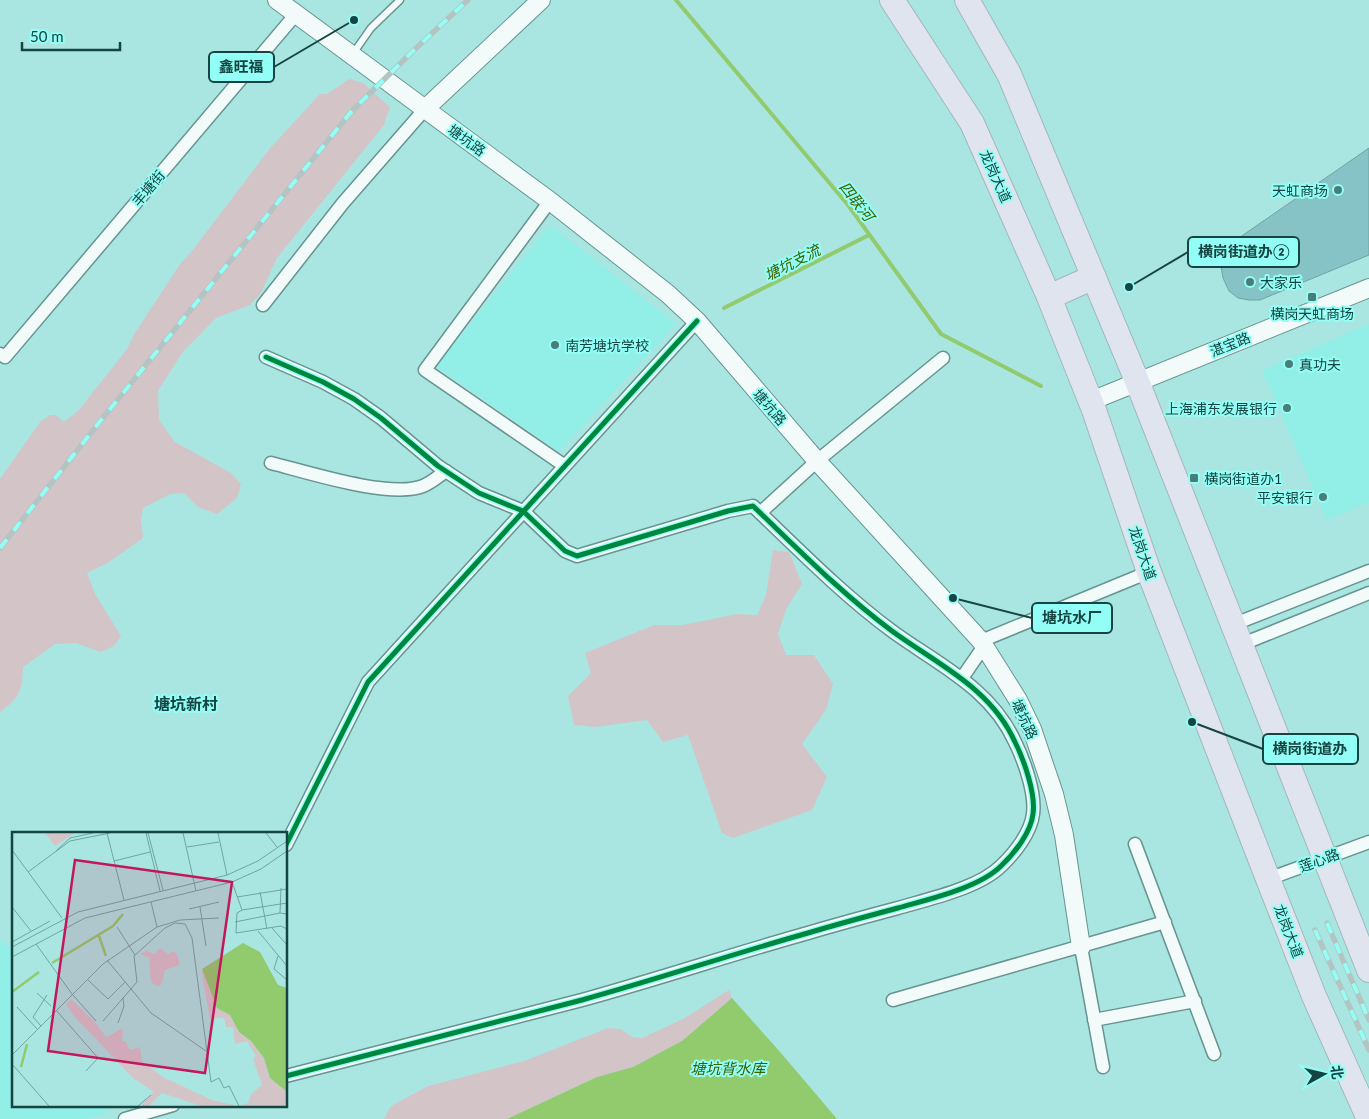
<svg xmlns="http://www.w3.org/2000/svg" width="1369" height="1119" font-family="Lato,'Noto Sans SC',sans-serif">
	<rect width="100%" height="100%" fill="#aae6e1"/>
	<path fill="#91efe8" d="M550 225 676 324 559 451 436 366Z
		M1369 324V502L1327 520 1262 370Z
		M0 939 14 950V1105H113L106 1113 86 1119H0Z"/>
	<path fill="#d3c4c8" d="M349 79 363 83 390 107 384 125 277 258 261 293 250 305 216 318 182 353 158 391 159 420 175 442 231 473 241 484 237 498 217 514 198 507 184 493 170 494 143 508 141 520 143 538 109 562 87 573 95 594 121 636 114 646 101 652 76 643 55 644 23 667C22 692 20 697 0 712V479L40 422 50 415H56L64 422 79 410 127 349 135 333 180 264 192 251 271 147 320 94H327Z
		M773 550 789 552 802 584 786 609 778 634 786 655H814L833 684 826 710 802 744 827 777 812 810 733 838 722 833 688 735 663 742 647 720 595 727 574 725 568 696 591 673 585 653 654 625H683L737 614 757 615 766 595Z
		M729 990 732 998 682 1041 633 1067 597 1077 507 1119H384L391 1106 428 1086 524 1061 608 1028 621 1029 632 1037 642 1038 683 1019Z"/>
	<path fill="#92ca6e" d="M732 998 781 1053 837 1119H507L597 1077 633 1067 682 1041Z"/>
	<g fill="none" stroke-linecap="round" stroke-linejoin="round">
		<path stroke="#92ca6e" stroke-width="4" d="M676 0 848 205 941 334 1041 386
			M724 308 869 235"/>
	</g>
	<path fill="#86c3c6" stroke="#70a3a4" d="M1369 148V255L1260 300H1249L1238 298 1229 291 1223 278 1221 266 1224 254 1233 242Z"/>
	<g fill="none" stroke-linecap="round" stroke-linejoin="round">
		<g stroke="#669490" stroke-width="9">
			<path id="lane" d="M352 55 371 28 400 0"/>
		</g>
		<g stroke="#669490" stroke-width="15">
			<path id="street" d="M550 201 425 370 565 466
				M263 305 343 203 425 109
				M0 354 5 357 296 14
				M266 357 323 382 354 399 381 418 438 466 479 493 523 511 565 551 577 556 728 511 753 506C798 549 842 594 892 631 937 664 991 688 1015 742 1024 760 1036 794 1033 814 1031 832 1015 853 1001 866 979 888 929 899 898 908 868 916 838 924 808 933 733 954 658 979 582 1000 483 1026 385 1050 286 1076
				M271 463C307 472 390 499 423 486 431 483 439 476 446 471
				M760 513 817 461 943 358
				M1232 625 1369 571
				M981 641 1149 572
				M1240 645 1369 593
				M962 678 984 646
				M1135 844 1214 1054
				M286 845 368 682 697 321
				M1268 879 1369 842
				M1081 947 1103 1067
				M893 1000 1165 922
				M1094 1020 1195 1001
				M125 1119 173 1105"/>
		</g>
		<g stroke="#669490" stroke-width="20">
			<path id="secondary" d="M277 0 550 201 668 294 697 321 817 461 981 641 1018 700 1032 729 1054 794 1064 835 1081 947
				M425 109 541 0
				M1091 401 1369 288"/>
		</g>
		<g stroke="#9fb8bf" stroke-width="26">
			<path id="highway" d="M892 0 972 123 1049 297 1094 410 1149 572 1268 879 1314 996 1369 1119
				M967 0 1009 74 1135 376 1369 970
				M1049 297 1094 277"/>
		</g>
		<use href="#lane" stroke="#f2fbfa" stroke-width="6"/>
		<use href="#street" stroke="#f2fbfa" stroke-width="12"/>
		<use href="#secondary" stroke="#f2fbfa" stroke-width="18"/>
		<use href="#highway" stroke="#e0e4ee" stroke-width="24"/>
		<g stroke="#b4c4c3" stroke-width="5.5">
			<path id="rail" d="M0 548 98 424 351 112 412 52 468 0
				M1327 923 1369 1020
				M1315 930 1369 1050"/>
		</g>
		<use href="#rail" stroke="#92fef5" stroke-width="4" stroke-dasharray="11" stroke-linecap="butt"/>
		<g stroke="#92fef5" stroke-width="8">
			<path id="cycleway" d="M266 357 323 382 354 399 381 418 438 466 479 493 523 511 565 551 577 556 728 511 753 506C798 549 842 594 892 631 937 664 991 688 1015 742 1024 760 1036 794 1033 814 1031 832 1015 853 1001 866 979 888 929 899 898 908 868 916 838 924 808 933 733 954 658 979 582 1000 483 1026 385 1050 286 1076
				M286 845 368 682 697 321"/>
		</g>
		<use href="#cycleway" stroke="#00873e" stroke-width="5"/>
	</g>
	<g fill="#4a7d7a" stroke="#92fef5" stroke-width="2">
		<circle cx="1338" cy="190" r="5"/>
		<circle cx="1250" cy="282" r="5"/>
		<rect x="1307" y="292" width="10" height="10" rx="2.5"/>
		<circle cx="555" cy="345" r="5"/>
		<circle cx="1289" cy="364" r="5"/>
		<circle cx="1287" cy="408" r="5"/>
		<rect x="1189" y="473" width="10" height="10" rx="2.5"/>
		<circle cx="1323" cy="497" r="5"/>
	</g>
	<g text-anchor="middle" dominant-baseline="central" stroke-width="4" stroke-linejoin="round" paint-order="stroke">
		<g font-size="14" fill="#164442" stroke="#92fef5">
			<text transform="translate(467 140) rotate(36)">塘坑路</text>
			<text transform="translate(996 176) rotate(66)">龙岗大道</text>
			<text transform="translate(148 188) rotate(-50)">丰塘街</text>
			<text transform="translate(1230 344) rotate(-22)">湛宝路</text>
			<text transform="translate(770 407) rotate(49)">塘坑路</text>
			<text transform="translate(1143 553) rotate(71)">龙岗大道</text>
			<text transform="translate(1025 719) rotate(65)">塘坑路</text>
			<text transform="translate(1319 860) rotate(-20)">莲心路</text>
			<text transform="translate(1289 931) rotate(69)">龙岗大道</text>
		</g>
		<g font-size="14" fill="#164442" stroke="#92fef5" text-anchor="start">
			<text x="1328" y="190" text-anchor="end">天虹商场</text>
			<text x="1260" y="282">大家乐</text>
			<text x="1312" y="313" text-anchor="middle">横岗天虹商场</text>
			<text x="565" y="345">南芳塘坑学校</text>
			<text x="1299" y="364">真功夫</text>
			<text x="1277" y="408" text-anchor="end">上海浦东发展银行</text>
			<text x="1204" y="478">横岗街道办1</text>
			<text x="1313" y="497" text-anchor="end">平安银行</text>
		</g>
		<g font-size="15" font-style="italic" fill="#3f6001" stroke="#92fef5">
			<text transform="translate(857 201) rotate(52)">四联河</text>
			<text transform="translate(792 262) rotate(-27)">塘坑支流</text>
			<text x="728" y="1068">塘坑背水库</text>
		</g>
		<g font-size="16" font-weight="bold" fill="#164442" stroke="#92fef5">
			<text x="186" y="703">塘坑新村</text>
		</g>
	</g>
	<g transform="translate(12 832)">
		<rect width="275" height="275" fill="#aae6e1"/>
		<path d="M33 1H63L43 14ZM148 116 156 122 161 119 165 122 168 133 153 138 149 153 145 154 139 150 137 126 128 122 134 119 143 122ZM189 137 195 145 203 172 218 183 227 200 239 209 252 226 258 246 275 260V274H227L236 271 239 262 250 253 241 227 244 224 235 209 223 212 221 195H214L212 186 198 187ZM59 167 82 189 94 205 111 196 110 209 114 210 118 218 128 215 130 229 151 245 200 268 226 274H189L150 261 137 274H131L130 272 142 260 122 247 62 184 54 172Z" fill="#d3c4c8"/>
		<path d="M231 111 248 120 266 153 275 156V260L258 246 252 226 239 209 227 200 218 183 205 176 190 137Z" fill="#92ca6e"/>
		<path fill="none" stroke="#92ca6e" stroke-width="2.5" d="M87 104 94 124M40 131 101 94 111 82M0 160 27 140M9 235 15 212"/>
		<path fill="none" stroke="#6fa5a1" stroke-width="1" d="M95 1 112 68M134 1 148 59M136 1 151 58M171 1 184 59M206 1 215 43M254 1 265 15M175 15 207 10M0 18 50 86M44 19 58 6 81 1M102 29 138 20M16 40 58 9 98 1M220 50 230 78 225 81 224 101 269 94 275 97M248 60 255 97M225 65 275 57M139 70 145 95M0 75 19 99M188 75 194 114M177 77 207 70M230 78 275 71M268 81 269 56M223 90 268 81 275 82M105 95 123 123M260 96 275 113M246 99 275 134M0 110 38 89M24 112 60 162 84 189M0 115 66 80 215 43 246 29 275 9M266 124 262 137 275 148M0 125 73 86 220 50 249 37 275 19M95 128 139 181 194 219M75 147 96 167 113 150M25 161 39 174M5 175 25 197M44 178 86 226 74 239M91 189 125 150 122 124 153 96 163 91 173 92 180 106 199 250 207 246 212 256 217 254 227 274M106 191 112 174 111 166M29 194 21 185 35 163M0 223 91 132 145 95 168 88 207 86M0 232 37 274M126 274 139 263"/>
		<path fill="#c2185b" fill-opacity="0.15" stroke="#c2185b" stroke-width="2.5" d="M63 28 220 50 193 241 36 219Z"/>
		<rect width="275" height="275" fill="none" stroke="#164442" stroke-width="2.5"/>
	</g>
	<path fill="none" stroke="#164442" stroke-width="2" d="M354 20L274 67M1129 287L1188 252M953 598L1032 618M1192 722L1263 749"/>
	<g fill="#164442" stroke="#92fef5" stroke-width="2">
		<circle cx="354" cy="20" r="5"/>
		<circle cx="1129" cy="287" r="5"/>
		<circle cx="953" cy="598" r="5"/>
		<circle cx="1192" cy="722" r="5"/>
	</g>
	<g fill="#92fef5" stroke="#164442" stroke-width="2">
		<rect x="209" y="52" width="65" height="30" rx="5"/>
		<rect x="1188" y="237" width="111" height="30" rx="5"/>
		<rect x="1032" y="603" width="80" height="30" rx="5"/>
		<rect x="1263" y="734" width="95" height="30" rx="5"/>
	</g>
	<g font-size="15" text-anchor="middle" font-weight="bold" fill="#164442">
		<text x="241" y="72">鑫旺福</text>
		<text x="1244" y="257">横岗街道办②</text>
		<text x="1072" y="623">塘坑水厂</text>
		<text x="1310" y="754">横岗街道办</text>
	</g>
	<g transform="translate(1324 1074) rotate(82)" stroke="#92fef5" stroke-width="4" paint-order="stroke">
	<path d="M0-4L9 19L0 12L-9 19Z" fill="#164442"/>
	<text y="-8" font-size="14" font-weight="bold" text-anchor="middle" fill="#164442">北</text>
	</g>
	<path d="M22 42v8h98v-8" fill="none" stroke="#164442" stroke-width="2.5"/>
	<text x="30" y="42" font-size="15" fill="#164442" stroke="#92fef5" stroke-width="4" paint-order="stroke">50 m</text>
</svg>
